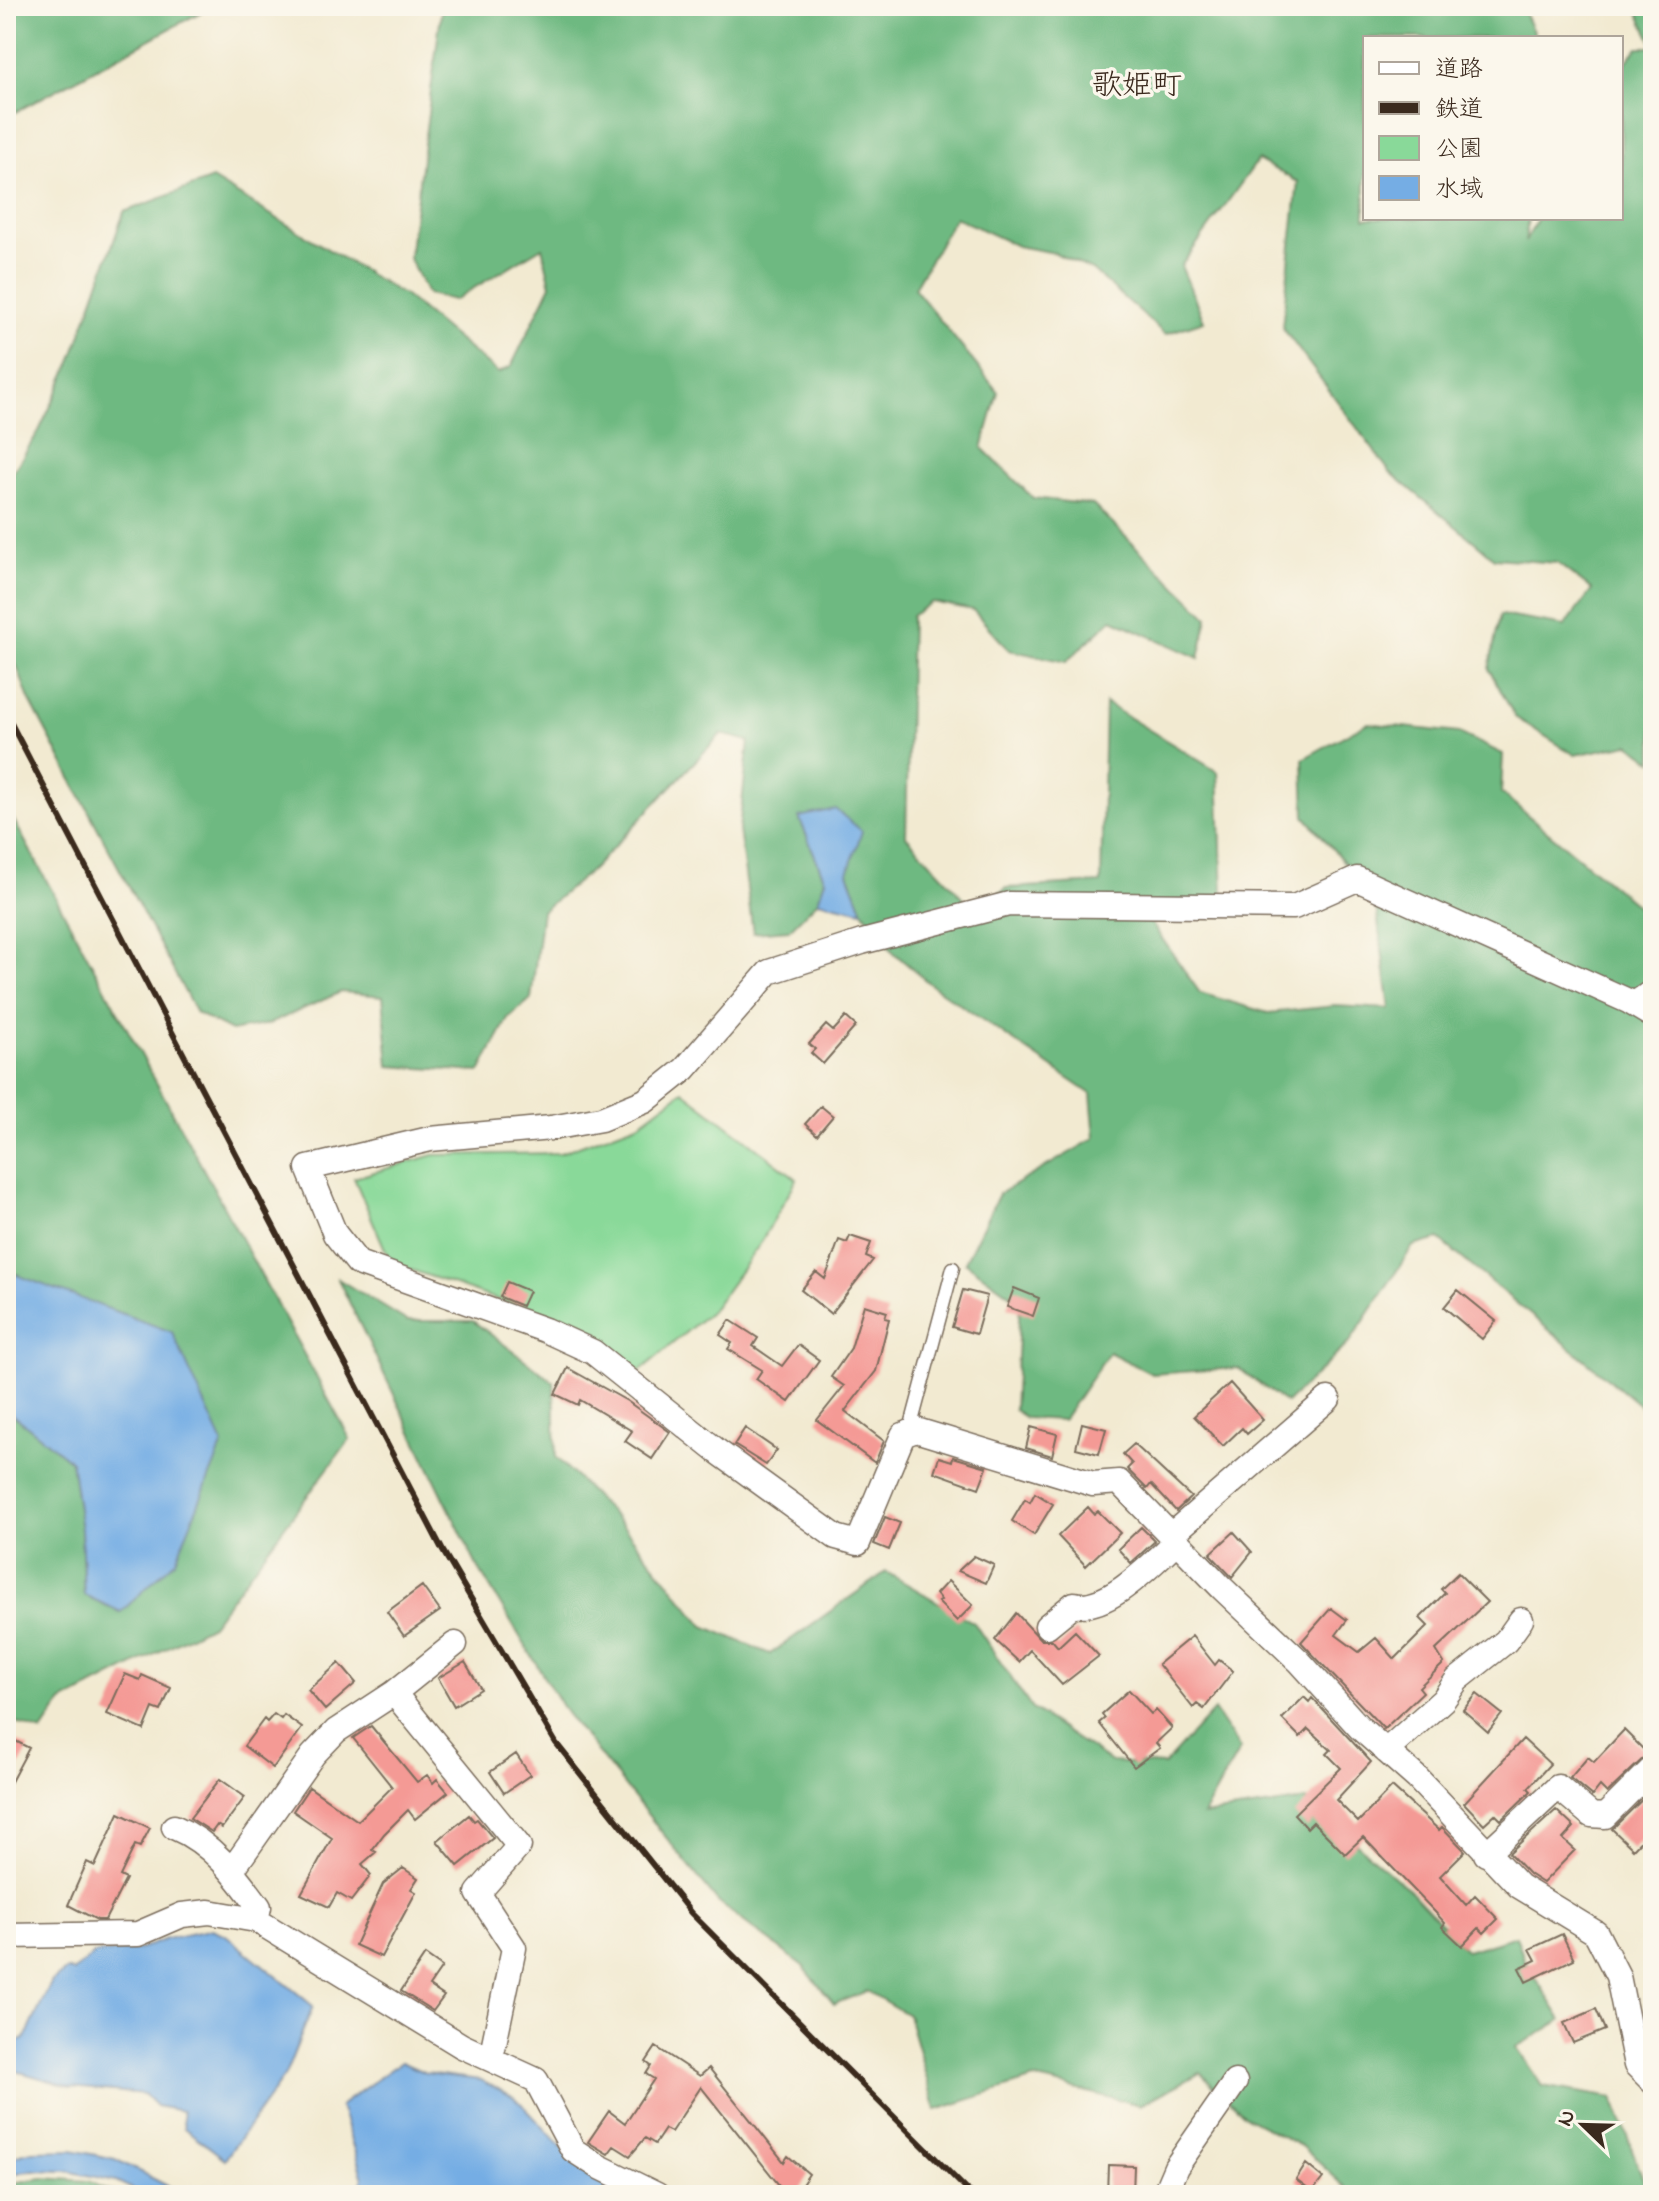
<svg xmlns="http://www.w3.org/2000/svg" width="1659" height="2201" font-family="'Indie Flower','Klee One',sans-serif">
	<rect width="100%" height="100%" fill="#fbf7ec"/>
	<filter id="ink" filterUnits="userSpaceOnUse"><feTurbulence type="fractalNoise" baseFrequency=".0125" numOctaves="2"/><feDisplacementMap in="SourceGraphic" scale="16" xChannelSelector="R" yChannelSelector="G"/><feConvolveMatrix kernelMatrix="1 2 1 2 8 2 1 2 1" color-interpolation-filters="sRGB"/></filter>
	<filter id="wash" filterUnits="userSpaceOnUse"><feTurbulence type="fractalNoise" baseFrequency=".006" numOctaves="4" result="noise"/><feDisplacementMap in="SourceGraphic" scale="32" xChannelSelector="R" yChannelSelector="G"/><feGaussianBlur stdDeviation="1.8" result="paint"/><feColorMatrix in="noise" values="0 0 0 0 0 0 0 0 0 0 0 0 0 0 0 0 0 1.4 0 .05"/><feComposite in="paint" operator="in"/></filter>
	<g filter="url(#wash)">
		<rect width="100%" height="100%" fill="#f2ead1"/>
		<path fill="#89d999" stroke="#62825c" stroke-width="2" d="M683 1091 797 1179 760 1244 711 1311 639 1372 597 1334 391 1263 354 1178 434 1155 560 1153 640 1123Z"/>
		<path fill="#6eb981" stroke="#547250" stroke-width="2" d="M6 6H212L6 117Z
			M442 6H1521L1536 38H1365V218H1528L1525 242 1538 218H1621V68L1638 47H1653V761L1629 744 1575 755 1515 717 1489 669 1500 615 1565 626 1592 590 1557 563 1494 558 1390 472 1282 327 1298 182 1258 160 1181 266 1204 321 1165 334 1092 270 1055 253 1017 246 955 217 914 288 998 392 982 448 1033 498 1093 505 1208 617 1199 658 1112 619 1066 662 1009 650 973 610 932 602 911 616 906 836 973 908 1007 888 1101 883 1105 703 1218 772 1223 894 1147 917 1200 993 1268 1013 1335 1006 1390 1009 1375 899 1305 816 1303 759 1367 723 1459 733 1503 754 1501 793 1641 909 1653 975V1416L1439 1239 1413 1246 1350 1342 1286 1403 1238 1368 1152 1374 1109 1352 1063 1420 1026 1418 1014 1410 1020 1302 965 1262 999 1194 1095 1138 1091 1094 930 984 893 952 863 911 848 873 799 817 825 880 818 901 789 930 753 933 739 830 749 741 721 734 593 869 542 911 531 999 508 1018 480 1072 389 1066 383 996 341 992 269 1024 231 1031 196 1013 29 699 6 637V483L39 431 70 365 124 212 212 179 405 296 498 373 511 367 551 285 542 247 454 300 427 294 409 258Z
			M1635 6H1653V44Z
			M6 806 350 1439 211 1625 62 1702 42 1732 6 1719V1409L71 1461 81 1529 84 1595 120 1612 20 1275 6 1271Z
			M338 1279 407 1321H473L554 1382 556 1457 619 1521 704 1626 770 1654 886 1572 974 1623 1032 1709 1111 1762 1164 1765 1214 1710 1240 1749 1203 1815 1306 1800 1412 1892 1467 1951 1516 1936 1525 1961 1562 2020 1516 2047 1542 2086 1613 2098 1649 2195H1354L1301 2146 1248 2118 1200 2073 1140 2105 1034 2079 936 2110 908 2015 867 1991 834 2004 803 1966 718 1902 566 1713 476 1564Z
			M43 2178 88 2181 119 2195H6V2184Z"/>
		<path fill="#75ade4" stroke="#586c81" stroke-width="2" d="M835 809 862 831 848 873 863 911 818 901 825 880 799 817Z
			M6 1271 172 1332 223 1444 176 1560 121 1612 84 1595 81 1529 71 1461 6 1409Z
			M212 1929 226 1935 313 2006 285 2075 225 2159 184 2128 182 2111 156 2106 144 2094 71 2087 6 2068V2046L25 2039 52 1981 67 1970 73 1972 94 1954 141 1949 166 1939Z
			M401 2062 426 2073 480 2080 515 2097 576 2162 641 2195H356L363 2178 340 2106Z
			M72 2150 115 2159 185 2195H145L116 2181 66 2171 33 2170 6 2175V2158L32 2151Z"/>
		<g id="blocks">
			<path fill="#f49a95" d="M846 1017 856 1026 823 1064 811 1053 815 1049 809 1044 826 1025 833 1031Z
				M821 1106 833 1116 817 1135 805 1124Z
				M850 1236 871 1243 866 1257 873 1260 831 1314 801 1290 816 1272 825 1279 839 1240 847 1243Z
				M507 1282 529 1291 522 1306 500 1297Z
				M1014 1288 1039 1298 1033 1316 1007 1307Z
				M963 1290 987 1296 976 1334 952 1327Z
				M1458 1290 1496 1321 1482 1339 1444 1307Z
				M864 1305 887 1312 885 1318 889 1319 876 1371 845 1411 884 1441 875 1463 817 1420 844 1386 831 1377 851 1348Z
				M730 1320 758 1338 753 1346 782 1366 798 1345 819 1360 789 1402 756 1379 762 1370 728 1349 732 1343 720 1335Z
				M568 1368 627 1401 670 1432 652 1459 625 1441 632 1431 580 1400 578 1405 555 1394Z
				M1230 1383 1263 1420 1247 1434 1242 1428 1223 1446 1194 1416Z
				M1082 1423 1106 1429 1099 1454 1076 1448Z
				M1031 1427 1057 1434 1052 1456 1026 1448Z
				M745 1428 777 1450 766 1465 734 1445Z
				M1134 1444 1191 1497 1176 1511 1151 1484 1147 1489 1127 1469 1132 1464 1123 1454Z
				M939 1457 952 1461 953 1457 987 1467 979 1488 934 1472Z
				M1035 1493 1053 1504 1034 1535 1012 1521 1025 1499 1030 1502Z
				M1088 1507 1094 1514 1098 1511 1120 1533 1086 1566 1058 1536Z
				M885 1517 900 1523 889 1550 874 1544Z
				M1141 1527 1155 1541 1131 1563 1118 1549Z
				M1234 1532 1252 1552 1232 1577 1210 1554Z
				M974 1556 994 1565 986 1583 958 1571Z
				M1458 1573 1487 1602 1436 1650 1444 1663 1419 1687 1423 1692 1384 1729 1301 1642 1331 1608 1347 1620 1336 1635 1359 1652 1376 1638 1395 1659 1428 1626 1420 1618 1445 1593 1441 1589Z
				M948 1581 973 1605 957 1621 938 1602 941 1600 936 1594Z
				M422 1586 440 1611 404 1636 387 1612Z
				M1016 1613 1041 1640H1052L1058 1647 1075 1631 1099 1656 1062 1685 1030 1650 1019 1662 995 1640Z
				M1192 1636 1215 1665 1219 1660 1233 1671 1204 1709 1197 1704 1193 1708 1158 1664Z
				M465 1662 481 1689 454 1706 438 1678Z
				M339 1663 356 1683 325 1710 308 1690Z
				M125 1674 140 1680 142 1675 171 1688 161 1711 153 1708 144 1730 107 1714Z
				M1129 1690 1151 1714 1156 1710 1172 1728 1156 1743 1160 1748 1134 1767 1099 1723 1105 1718 1102 1714Z
				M1477 1694 1502 1714 1488 1732 1463 1710Z
				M1304 1697 1309 1702 1312 1698 1371 1762 1336 1800 1358 1822 1392 1787 1439 1830 1442 1827 1465 1851 1440 1876 1466 1905 1475 1895 1498 1919 1484 1933 1479 1928 1462 1946 1442 1927 1445 1923 1435 1912 1363 1837 1345 1854 1313 1822 1307 1828 1294 1814 1341 1768 1327 1754 1331 1750 1308 1729 1300 1737 1282 1719Z
				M274 1714 281 1719 284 1715 302 1728 273 1768 244 1746 264 1719 267 1722Z
				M371 1726 417 1782 427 1775 433 1783 437 1779 448 1792 415 1819 408 1810 384 1834 372 1850 376 1852 362 1864 371 1875 351 1901 337 1893 329 1907 301 1894 332 1838 293 1811 309 1787 358 1821 392 1787 353 1738Z
				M1624 1730 1648 1754 1607 1793 1600 1786 1592 1796 1570 1778 1588 1757 1594 1762Z
				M6 1736 29 1748 6 1791Z
				M1523 1739 1550 1764 1528 1788 1531 1791 1501 1820 1495 1814 1484 1824 1464 1803Z
				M516 1754 530 1775 504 1793 490 1772Z
				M220 1779 245 1797 222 1828 217 1825 212 1832 190 1818Z
				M1653 1789V1828L1633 1849 1612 1829Z
				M1556 1810 1574 1827 1563 1839 1575 1850 1543 1883 1529 1874 1509 1853Z
				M119 1813 150 1828 140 1847 135 1845 120 1876 126 1879 105 1920H97L68 1905 87 1862 95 1866Z
				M469 1815 474 1821 477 1819 493 1838 458 1866 437 1841Z
				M403 1868 418 1878 411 1889 416 1892 381 1957 355 1945 383 1884Z
				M1562 1934 1574 1959 1526 1982 1519 1968 1536 1960 1530 1949Z
				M425 1955 442 1967 429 1986 444 1996 433 2011 401 1991Z
				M1596 2009 1605 2030 1573 2043 1564 2023Z
				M656 2047 700 2076 709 2068 784 2162 788 2156 809 2174 795 2195H787L701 2087 671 2132 665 2129 655 2144 645 2138 630 2156 614 2146 608 2154 588 2142 609 2111 625 2123 654 2079 646 2074 651 2066 646 2062Z
				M1306 2164 1323 2178 1312 2192 1296 2180Z
				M1108 2165 1134 2166 1133 2195H1107Z"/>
		</g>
	</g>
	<g filter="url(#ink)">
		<use href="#blocks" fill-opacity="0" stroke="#7b6d5d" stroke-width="2"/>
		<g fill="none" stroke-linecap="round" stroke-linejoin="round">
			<g stroke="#7b6d5d" stroke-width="15">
				<path id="lane" d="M1628 1001 1653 984
					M909 1433 953 1268"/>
			</g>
			<g stroke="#7b6d5d" stroke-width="27">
				<path id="street" d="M1653 1016 1628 1001 1357 879 1294 907 1009 904 862 942 769 972 685 1069 645 1101 601 1119 551 1128 430 1139 308 1168 335 1234 358 1263 545 1330 593 1352 717 1451 836 1537 858 1543 903 1435 916 1430 1093 1484 1119 1482 1222 1588 1299 1661 1360 1728 1417 1778 1519 1886 1596 1933 1618 1976 1636 2065 1653 2082
					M1171 1535 1328 1399
					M1047 1626 1074 1604C1108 1612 1152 1563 1177 1541
					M394 1693 519 1846 478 1893 514 1948 491 2058
					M1386 1751 1443 1700 1457 1680 1506 1641 1521 1620
					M174 1827C212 1843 236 1875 259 1907L256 1920
					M1486 1854 1558 1787 1591 1815 1605 1816 1653 1768
					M232 1870 313 1755 336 1731 394 1693 455 1644
					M6 1936 138 1934 182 1915 209 1912 256 1920 462 2046 536 2080 573 2150 598 2166 657 2195
					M1164 2195 1176 2167 1235 2082"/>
			</g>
			<use href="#lane" stroke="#fff" stroke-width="12"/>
			<use href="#street" stroke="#fff" stroke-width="24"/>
			<path stroke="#3b2a1e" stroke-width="6" d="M6 714 443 1551 556 1743 691 1913 972 2195"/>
		</g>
	</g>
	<g text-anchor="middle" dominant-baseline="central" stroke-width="7" stroke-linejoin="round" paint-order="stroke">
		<g font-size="30" fill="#3b2a1e" stroke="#fbf7ec">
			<text x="1137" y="87">歌姫町</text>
		</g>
	</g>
	<rect width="1659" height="2201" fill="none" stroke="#fbf7ec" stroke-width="32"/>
	<rect x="1363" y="36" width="260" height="184" fill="#fbf7ec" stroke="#aea59a" stroke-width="2"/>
	<rect x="1379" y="62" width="40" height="12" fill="#ffffff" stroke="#aea59a" stroke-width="2"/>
	<text x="1435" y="76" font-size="24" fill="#3b2a1e">道路</text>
	<rect x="1379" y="102" width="40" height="12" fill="#3b2a1e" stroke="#aea59a" stroke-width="2"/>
	<text x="1435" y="116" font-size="24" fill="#3b2a1e">鉄道</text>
	<rect x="1379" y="136" width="40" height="24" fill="#89d999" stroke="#aea59a" stroke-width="2"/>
	<text x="1435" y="156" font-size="24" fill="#3b2a1e">公園</text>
	<rect x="1379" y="176" width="40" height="24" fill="#75ade4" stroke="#aea59a" stroke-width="2"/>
	<text x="1435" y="196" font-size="24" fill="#3b2a1e">水域</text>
	<g transform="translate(1583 2125) rotate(293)" stroke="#fbf7ec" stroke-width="6" paint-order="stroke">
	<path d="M0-6L14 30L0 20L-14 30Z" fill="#3b2a1e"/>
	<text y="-12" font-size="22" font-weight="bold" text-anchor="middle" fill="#3b2a1e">N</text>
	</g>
</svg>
